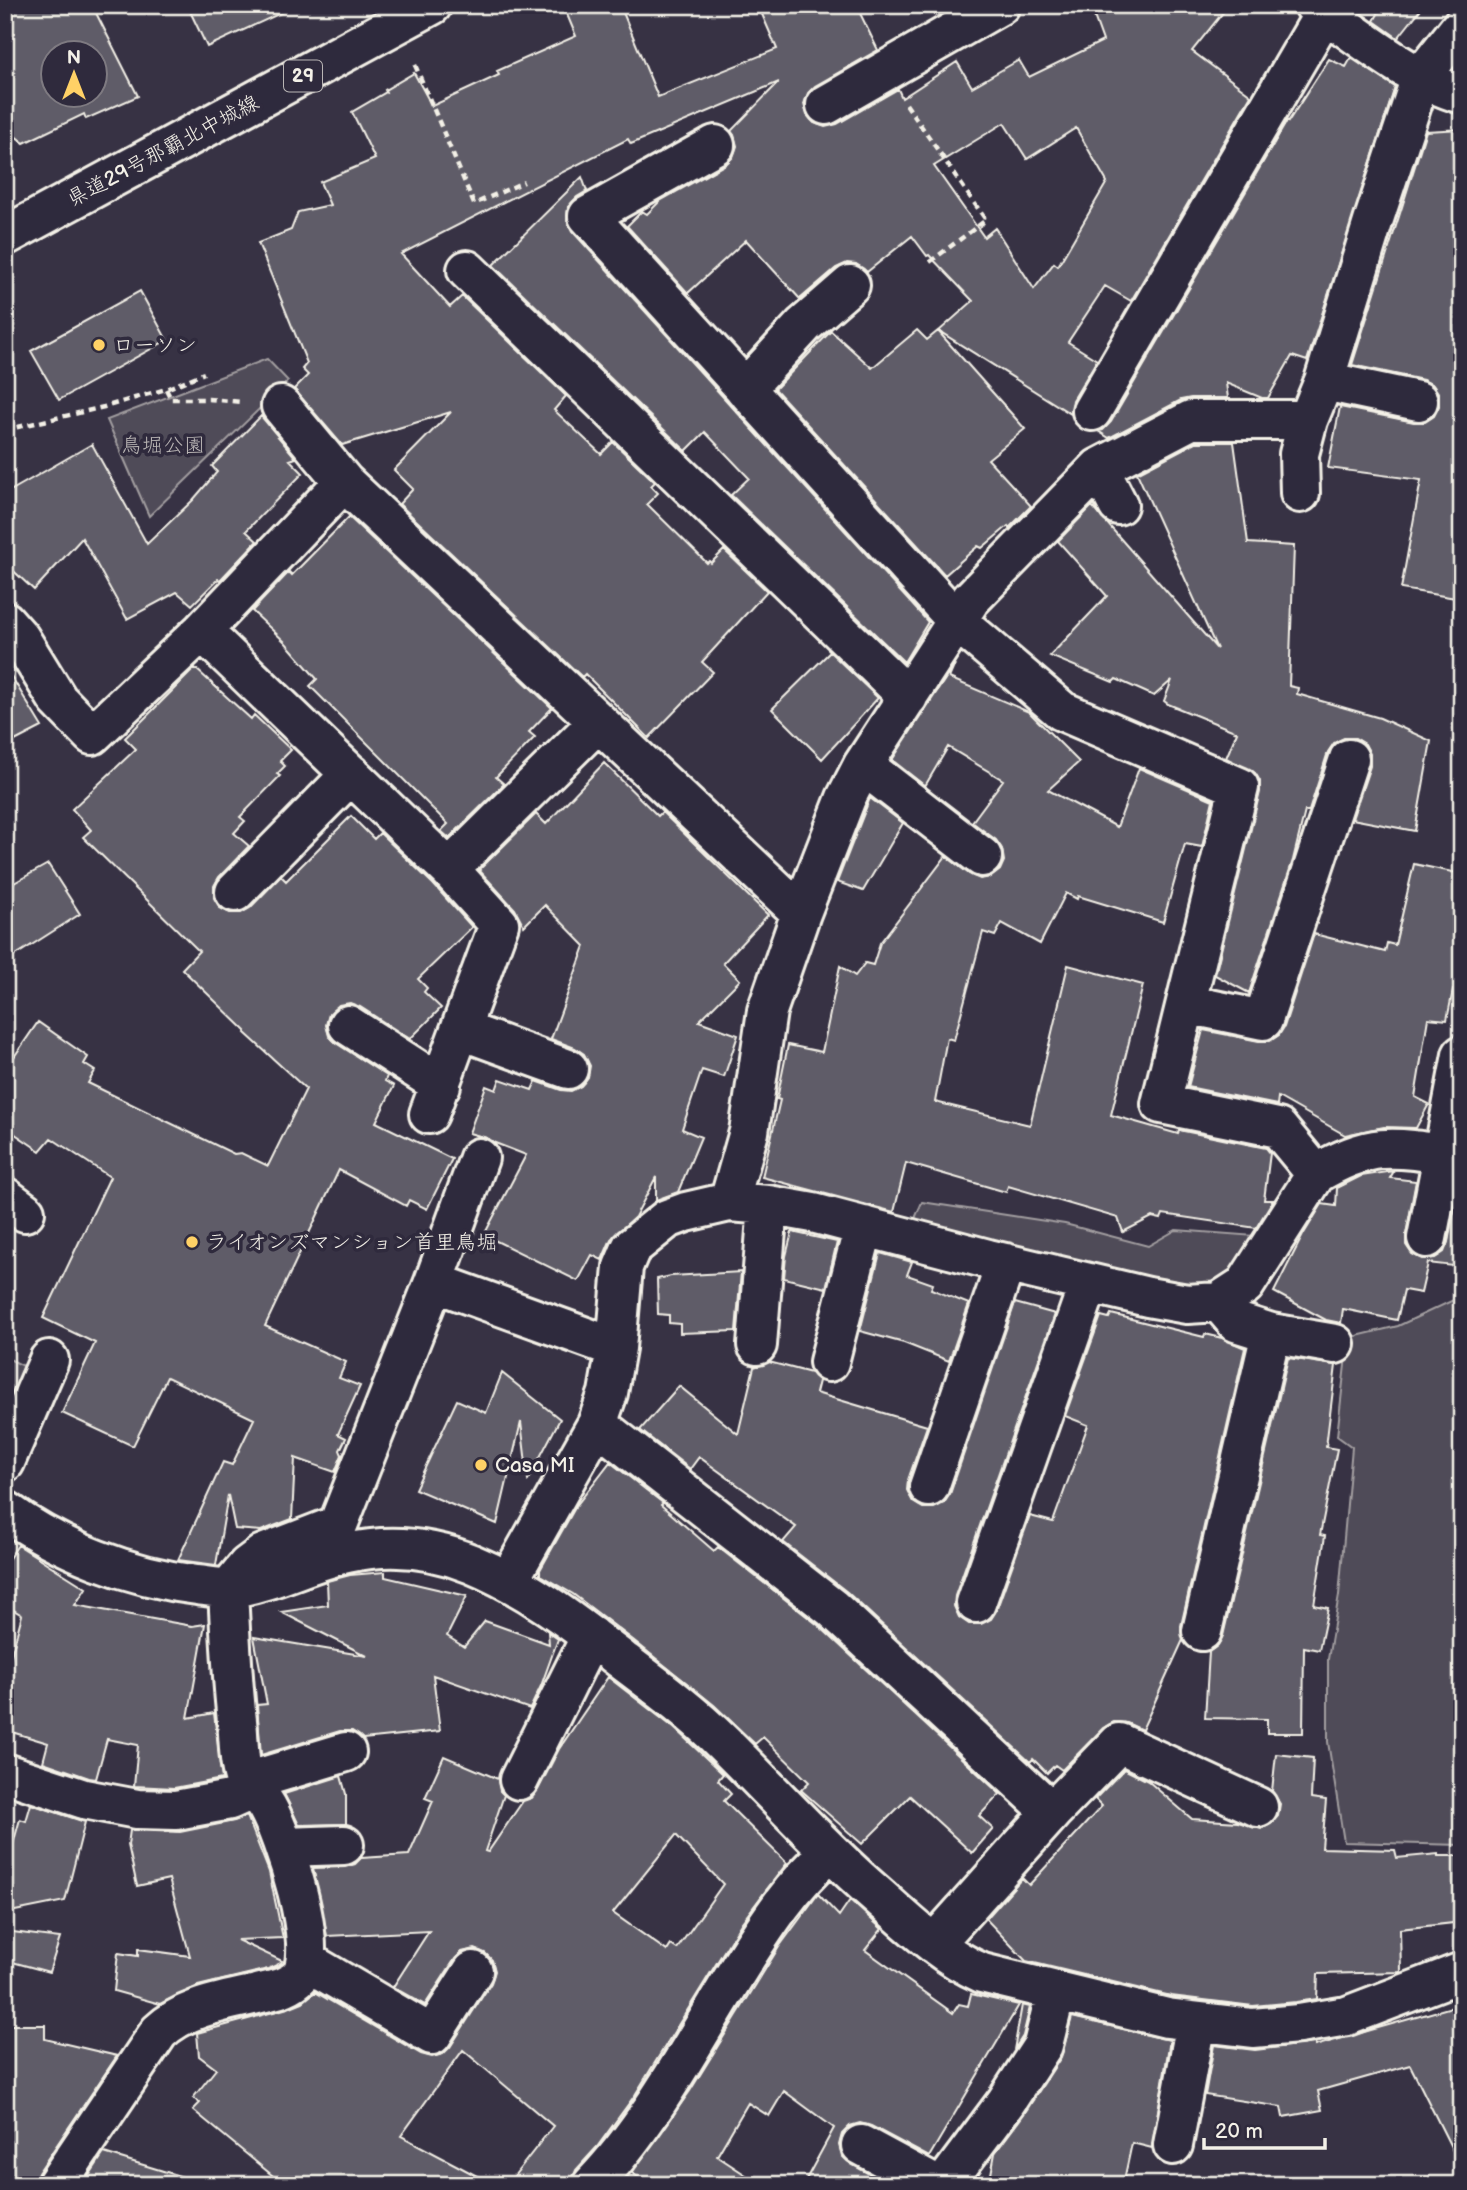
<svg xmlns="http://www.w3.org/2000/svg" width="1467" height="2190" font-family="'Balsamiq Sans','Klee One',sans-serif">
	<rect width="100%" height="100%" fill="#373244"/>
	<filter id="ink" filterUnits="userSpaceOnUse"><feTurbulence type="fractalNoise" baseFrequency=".0143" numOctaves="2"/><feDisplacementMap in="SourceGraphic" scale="14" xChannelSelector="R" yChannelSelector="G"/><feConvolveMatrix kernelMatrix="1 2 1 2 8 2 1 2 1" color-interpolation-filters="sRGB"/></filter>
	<g filter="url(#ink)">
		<path fill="#504b59" stroke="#a29ea0" stroke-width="2" d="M267 359 288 381 149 516 107 420Z
			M922 1202 1065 1224 1148 1246 1176 1230 1256 1236 1219 1285 1159 1287 913 1223Z
			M1462 1296V1571L1454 1602 1462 1640V1845L1344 1842 1328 1742V1659L1339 1595 1352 1447 1337 1436 1348 1338 1398 1326Z
			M5 1357 34 1371 5 1432Z"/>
		<path fill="#5f5c67" stroke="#f4f1e8" stroke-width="2" fill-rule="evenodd" d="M5 5H92L138 96 86 119 84 114 24 143 5 128ZM52 52H94V94H52Z
			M187 5H298L207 47Z
			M563 5H620L658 97 777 49 758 5H856L878 50 815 86 808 93 804 104 807 115 814 123 825 127 837 124 898 89 902 98 957 62 972 87 1019 60 1029 77 1103 41 1090 5H1229L1192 51 1251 95 1131 301 1105 286 1068 342 1097 360 1073 400 1071 414 939 331 973 301 929 255 927 256 912 236 867 272 856 264 847 263 836 268 800 299 746 240 688 293 627 226 642 211 647 214 660 201 726 164 733 157 737 146 734 135 731 131 779 82 631 144 628 139 401 254 450 307 462 296 566 396 554 410 601 454 613 442 655 482 651 486 658 493 647 504 707 563 709 561 711 563 724 550 767 591 702 662 713 672 649 738 585 674 582 677 399 504 413 489 394 470 451 412 342 445 294 389 308 375 302 369 307 363 258 243 291 230 298 212 330 205 320 182 375 159 352 112 386 92 385 90 414 73 432 106 499 75 497 71 576 36ZM1004 123 1027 159 1076 128 1107 182 1058 266 1054 263 1034 289 995 228 984 237 934 166Z
			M1383 5H1424L1398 38 1374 21Z
			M1351 58 1395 87 1307 361 1292 356 1268 398H1262L1226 383 1228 398H1191L1181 400 1109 438 1098 431 1103 430 1111 422 1287 121 1288 122 1329 59 1346 67Z
			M1462 129V599L1401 589 1421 480 1328 468 1340 407 1414 422H1425L1434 416 1439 406V394L1433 385 1423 380 1352 365 1426 131Z
			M582 177 587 191 577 197 568 207 567 220 572 231 928 622 904 662 731 495 749 478 705 432 686 451 493 265Z
			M140 291 167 340 59 400 31 351Z
			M917 330 927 340 938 331 1025 429 988 459 1031 506 1009 528 1008 526 982 548 978 546 945 575 775 389 831 331 872 368Z
			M261 416 296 458 290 460 303 473 246 531 257 541 220 580 218 579 192 605 177 592 127 619 82 538 34 590 5 563V494L92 444 147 544 193 500 217 472 212 466Z
			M1196 442H1234L1248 543 1294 546 1289 686 1298 688 1297 694 1380 718 1431 741 1415 831 1352 819 1370 766V754L1365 744 1355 738H1344L1334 743 1328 752 1309 811H1305L1293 860 1249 993 1215 975 1260 792V781L1255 773 1226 758 1237 732 1168 704 1164 701 1172 680 1154 696 1116 679 1113 682 1050 656 1107 596 1058 541 1092 506 1217 649 1137 473Z
			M349 517 552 708 529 732 535 737 496 777 504 784 449 838 441 831 448 824 310 686 317 679 285 642 252 611 289 572 292 575Z
			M830 652 878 698 822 759 772 709Z
			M955 664 949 678 1029 712 1079 762 1048 790 1117 827 1139 768 1213 800 1202 847 1185 844 1163 922 1078 896 1077 899 1066 893 1040 944 1002 923 995 936 983 932 954 1040 947 1038 935 1102 1030 1125 1068 965 1143 985 1111 1115 1178 1134 1179 1130 1266 1148 1270 1153 1264 1200H1273L1256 1228 1163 1214 1161 1219 1152 1217 1123 1232 1118 1218 1008 1186 1006 1192 906 1163 894 1212 762 1177 780 1100 777 1099 788 1045 822 1052 840 966 855 976 865 963 873 965 880 943 946 856 969 874 980 879 991 877 1000 870 1004 861 1002 849 996 840 972 822 1003 780 948 747 925 786 892 760Z
			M5 666 42 727 5 746Z
			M195 668 251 719 254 715 291 750 280 761 285 766 277 774 280 776 240 817 245 821 234 833 249 846 219 877 214 886V898L220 908 230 913H241L250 908 281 876 286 881 351 816 374 839 380 833 433 884 472 927 418 979 427 988 424 992 441 1008 410 1039 360 1007 350 1003 339 1005 329 1014 326 1025 329 1036 336 1043 387 1076 385 1081 394 1086 376 1122 452 1159 427 1209 409 1200 406 1206 339 1170 265 1326 346 1362 339 1378 360 1386 338 1434 346 1438 340 1450 342 1455 335 1472 295 1458 292 1519 261 1531 235 1529 228 1495 216 1565 178 1560 223 1462 232 1465 254 1419 167 1377 133 1446 62 1413 95 1343 43 1318 110 1177 51 1138 40 1151 5 1127V1070L38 1022 88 1057 84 1064 95 1071 88 1083 234 1154 241 1153 268 1166 306 1089 245 1033 246 1031 182 969 199 951 83 837 91 830 72 809 136 749 125 738Z
			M604 763 658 816 662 812 768 915 723 963 740 980 699 1021 738 1035 724 1077 702 1070 682 1129 701 1137 678 1192 656 1200V1177L635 1217 611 1239 602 1260 592 1255 578 1281 484 1235 526 1155 495 1143 487 1138 469 1133 486 1086 496 1090 500 1079 532 1090 536 1081 561 1090 571 1091 581 1086 588 1077 590 1066 584 1054 575 1048 551 1039 585 946 545 905 524 926 515 909 479 870 536 814 546 824Z
			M870 798 903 823 863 891 837 882Z
			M48 864 80 914 5 962V888Z
			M1414 864 1462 874V991L1453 990 1447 1020 1428 1018 1415 1097 1429 1104 1416 1128 1384 1127 1345 1135 1278 1097 1277 1105 1188 1087 1203 1030 1259 1041H1270L1279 1035 1284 1027 1314 934 1385 952 1387 943 1395 945Z
			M1394 1171 1390 1178 1416 1181 1406 1234V1245L1412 1254 1422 1259 1435 1258 1444 1252 1448 1242 1459 1186H1462V1267L1428 1263 1421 1293 1404 1290 1397 1320 1343 1309 1341 1323 1326 1320 1274 1292 1303 1235 1322 1204 1336 1206 1337 1188 1361 1176Z
			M792 1232 837 1242 826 1288 784 1278 786 1256Z
			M880 1253 912 1262 907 1275 933 1284 931 1289 969 1304 949 1361 904 1343 860 1331Z
			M741 1272 736 1331 680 1333V1324L669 1323V1315L658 1314 657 1279 671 1276Z
			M1015 1303 1055 1314 955 1596 954 1606 959 1617 969 1624H981L991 1619 996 1611 1030 1516 1053 1522 1088 1425 1065 1416 1101 1316 1109 1318 1111 1314 1204 1337 1205 1334 1222 1338 1245 1348 1181 1626 1183 1640 1142 1730 1127 1723 1114 1722 1103 1728 1062 1770 1055 1765 1047 1773 1033 1759 1030 1762 847 1592 783 1542 796 1527 699 1457 690 1469 640 1430 679 1386 738 1434 754 1367 769 1362 811 1373 819 1381 816 1393 927 1426 908 1480 907 1490 913 1502 923 1508H934L944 1503 950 1494Z
			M1288 1358 1336 1365 1326 1447 1337 1449 1320 1535 1325 1536 1314 1605 1328 1608 1319 1650 1304 1647 1303 1733H1267V1719L1205 1718 1209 1652 1218 1645 1223 1636Z
			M502 1373 560 1419 528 1480 521 1422 497 1524 415 1489 457 1400 486 1413Z
			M610 1462 663 1503 661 1505 714 1551 718 1547 818 1625 1000 1794 979 1816 993 1829 972 1853 910 1796 862 1844 801 1790 809 1782 763 1737 755 1744 714 1705 633 1640 573 1594 540 1575V1570L576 1506Z
			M18 1545 86 1588 75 1605 192 1626 205 1624 188 1718 214 1713 222 1779 174 1788 134 1786 138 1745 107 1739 96 1779 89 1778 43 1762 48 1743 5 1730V1678L22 1615 5 1605V1564Z
			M385 1572V1577L467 1596 447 1636 464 1647 485 1621 549 1644 548 1632 558 1639 541 1686 530 1709 433 1675 440 1731 363 1739 352 1731H340L261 1755 257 1705 267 1704 254 1637 367 1656 281 1612 328 1605 327 1581 350 1575Z
			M608 1677 674 1728 723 1774 718 1780 731 1794 724 1801 787 1863 742 1922 635 2095 597 2147 576 2170 571 2185H507L553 2126 463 2050 401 2136 494 2185H284L193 2110 200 2103 193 2098 216 2069 199 2056 197 2033 288 2008 303 2002 315 1992 421 2054 432 2057 443 2054 450 2047 491 1983 495 1971 492 1960 485 1953 475 1949 462 1952 455 1959 425 2005 393 1987 429 1931 327 1936 313 1868 345 1867 355 1864 361 1858 409 1855 433 1801 425 1798 444 1756 498 1779 500 1791 504 1795 485 1851 488 1852 523 1801 532 1798 538 1790 559 1749ZM676 1835 723 1884 677 1949 671 1945 667 1951 613 1913Z
			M1276 1754 1313 1758 1311 1798 1326 1800 1322 1848 1395 1850 1397 1858 1438 1854V1856H1462V1922L1400 1929 1401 1972 1318 1974 1317 1999 1296 2002 1253 2006 1171 1996 1026 1961 986 1919 1022 1878 1029 1885 1102 1806 1095 1799 1124 1769 1148 1781 1192 1819 1238 1822 1261 1829 1271 1824 1278 1816 1280 1804 1272 1791Z
			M341 1776 346 1794V1824L299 1825 284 1794Z
			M31 1804 85 1822 65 1901 5 1913V1873L20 1819 26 1821Z
			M247 1816 269 1872 283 1938 237 1940 282 1961 281 1963 268 1969 198 1986 160 2004 114 1991 118 1953 138 1956V1949L190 1956 169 1879 137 1886 128 1845 130 1830 180 1832 234 1821Z
			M818 1894 839 1916 850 1900 882 1929 865 1950 953 2013 959 2004 968 2006 971 1994 1019 2005 929 2157 871 2126 860 2123 850 2126 842 2134 839 2145 842 2156 851 2164 882 2181 880 2185H803L834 2128 784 2091 769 2116 748 2103 717 2156 761 2185H650L632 2173 690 2091 779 1947Z
			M5 1931 60 1938 49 1972 5 1960Z
			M1462 2004V2169L1410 2065 1318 2091 1322 2110 1283 2117 1281 2107 1205 2095 1214 2045 1255 2050 1315 2043V2046Z
			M1022 2005 1030 2007 1023 2036 1014 2050Z
			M1072 2017 1170 2040 1152 2148 1132 2143 1123 2185H989L995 2153 1024 2114 1061 2057Z
			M5 2025H45V2039L117 2056 38 2173 34 2185H21L5 2177Z
			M104 2153 183 2177 182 2185H83Z"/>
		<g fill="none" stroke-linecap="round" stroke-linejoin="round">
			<g stroke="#f4f1e8" stroke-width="44">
				<path id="minor" d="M1314 5C1358 35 1411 80 1462 94
					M826 105 1000 5
					M715 145 588 216 957 621 1062 711 1239 787 1161 1104 1278 1128 1316 1174
					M467 270 908 697
					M1324 381 1418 401
					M745 389 804 325 850 285
					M281 406 344 482
					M1092 411 1325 12
					M1099 468 1118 505
					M1300 493 1299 454 1308 420
					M5 621 20 638 58 700 92 735 202 631 344 482 801 913
					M202 631 449 869
					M863 765 982 857
					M235 892 351 774
					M1186 1004 1263 1020 1349 759
					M348 1025 441 1085
					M461 1030 568 1069
					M429 1114 499 924 449 869 597 723
					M5 1197 25 1212
					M729 1202 749 1132 767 1011 801 913 846 798 863 765 971 599 1099 468 1191 420H1308L1324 381 1373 222 1421 77 1462 25
					M1427 1238 1462 1055
					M434 1282 479 1158
					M1271 1333 1335 1344
					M757 1345 768 1205
					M829 1362 864 1226
					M597 1424 832 1608 1052 1812 934 1944
					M5 1462 49 1360
					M929 1487 1006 1263
					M5 1510C59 1550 131 1577 197 1585 208 1586 221 1589 232 1588 272 1582 308 1562 347 1553 390 1543 431 1547 472 1564 528 1587 574 1623 622 1660 658 1687 693 1713 724 1744 773 1792 817 1842 868 1887 904 1918 938 1954 982 1973L1167 2018 1253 2028 1299 2024 1347 2016 1462 1972
					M509 1580 597 1424 608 1393 616 1348 623 1267 631 1248 667 1219 686 1212 729 1202 768 1205 813 1213 988 1259 1148 1297 1187 1304 1219 1302 1245 1285 1316 1174C1374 1139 1398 1147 1462 1158
					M976 1603 1089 1283
					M1202 1631 1271 1333 1236 1322 1219 1302
					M5 1773 84 1799 137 1809 176 1810 230 1800 250 1791 260 1778 346 1752
					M519 1780 591 1636
					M1052 1812 1119 1743 1258 1807
					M285 1847 344 1845
					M306 1961 432 2035 473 1971
					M861 2145 935 2185
					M1173 2145 1196 2022
					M56 2185 159 2032C185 2007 223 2002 257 1994 272 1990 289 1988 300 1976 321 1949 283 1835 267 1807 258 1791 250 1796 243 1774 238 1758 239 1738 237 1721 232 1677 230 1633 228 1589L247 1566 263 1554 338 1525 434 1282 616 1348
					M592 2185C652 2123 695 2038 741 1965 767 1924 792 1885 829 1853
					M944 2185 1006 2102 1043 2045 1056 1992"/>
			</g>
			<g stroke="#f4f1e8" stroke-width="44">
				<path id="primary" d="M5 236 432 5"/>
			</g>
			<path stroke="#f4f1e8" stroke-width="4.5" stroke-dasharray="7 5" stroke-linecap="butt" d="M415 65 474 204 524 182
				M906 104 986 220 927 264
				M166 389 171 399H208L242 402
				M5 430 104 407 166 389 204 373"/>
			<use href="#minor" stroke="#2f2a3d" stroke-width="38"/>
			<use href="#primary" stroke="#2f2a3d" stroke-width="38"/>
		</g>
	</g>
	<g fill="#ffd166" stroke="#2f2a3d" stroke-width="2.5">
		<circle cx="99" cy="345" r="7"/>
		<circle cx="192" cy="1242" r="7"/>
		<circle cx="481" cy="1465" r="7"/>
	</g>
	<g text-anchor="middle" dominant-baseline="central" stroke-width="7" stroke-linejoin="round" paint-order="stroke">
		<rect fill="#2f2a3d" stroke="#b9b5b5" stroke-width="2" x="284" y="60.5" width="38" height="31" rx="5"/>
		<g font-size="19" font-weight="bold" fill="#f4f1e8">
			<text x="303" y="76">29</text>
		</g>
		<g font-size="21" fill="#f4f1e8" stroke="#2f2a3d">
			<text transform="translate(163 151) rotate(-28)">県道29号那覇北中城線</text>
		</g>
		<g font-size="21" fill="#f4f1e8" stroke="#2f2a3d" text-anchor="start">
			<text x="113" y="345">ローソン</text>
			<text x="206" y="1242">ライオンズマンション首里鳥堀</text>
			<text x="495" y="1465">Casa MI</text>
		</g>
		<g font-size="21" fill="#bbb7b6" stroke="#2f2a3d">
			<text x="163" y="445">鳥堀公園</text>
		</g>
	</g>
	<rect width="1467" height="2190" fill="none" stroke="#2f2a3d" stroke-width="28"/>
	<rect x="14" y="14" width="1439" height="2162" fill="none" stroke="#f4f1e8" stroke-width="2.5" filter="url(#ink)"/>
	<g transform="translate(74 74)"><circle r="33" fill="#2f2a3d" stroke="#7e7a81" stroke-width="2"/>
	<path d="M0-5L12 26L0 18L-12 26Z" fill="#ffd166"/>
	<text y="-10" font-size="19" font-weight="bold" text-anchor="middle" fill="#f4f1e8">N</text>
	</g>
	<path d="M1204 2138v10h121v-10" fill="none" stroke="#f4f1e8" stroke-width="3.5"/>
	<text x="1215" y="2138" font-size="21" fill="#f4f1e8" stroke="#2f2a3d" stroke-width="5" paint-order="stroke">20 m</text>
</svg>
